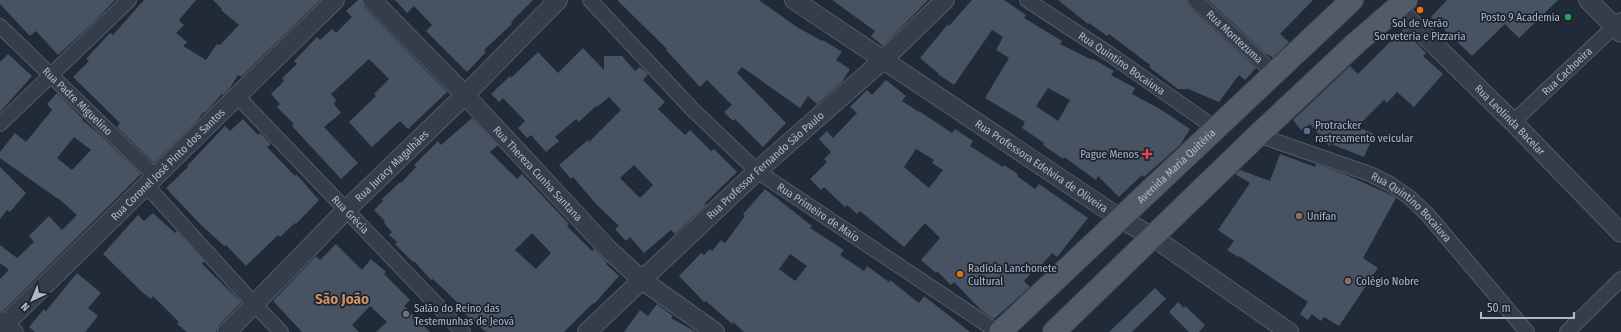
<svg xmlns="http://www.w3.org/2000/svg" width="1621" height="332" font-family="'Fira Sans Condensed',sans-serif">
	<rect width="100%" height="100%" fill="#212b38"/>
	<path fill="#475262" fill-rule="evenodd" d="M0 0H115L93 23 58 55 36 31 30 36 0 4Z
		M144 0H196L179 20 184 25 176 33 187 42 183 46 206 60 217 44 220 45 239 25 221 10 222 9 213 0H320L241 77 238 75 230 88 223 95 222 94 205 113 204 112 196 122 154 163 117 127 120 123 73 77 89 61 86 59 110 33 113 35Z
		M358 0H362L364 7 447 92 408 129 400 121 372 147 349 122 376 96 374 94 389 79 369 59 331 94 336 100 334 104 341 113 324 127 358 163 341 179 292 126 294 124 277 107 280 104 271 94 284 81 282 78 297 64 294 61 317 37 320 40 332 29 336 33 352 17 346 11Z
		M395 0H533L511 22 512 24 484 50 486 52 467 72 426 31 432 25 414 6 407 13Z
		M617 0H759L797 27 822 41 823 40 842 52 836 60 850 69 842 82 817 104 808 96 800 108 742 67 737 73 786 123 763 147 735 119 733 121 724 112 732 105 707 80 700 87 666 50 667 49Z
		M832 0H928L883 46 871 36 875 31Z
		M972 0H1004L1026 15 1024 18 1062 41 1060 44 1092 60 1093 59 1114 71 1111 75 1135 88 1132 94 1160 109 1190 129 1180 145 1144 177 1142 175 1119 197 1098 176 1096 180 1064 157 1063 159 1043 145 1044 143 1022 128 1025 122 985 98 1009 58 996 50 1003 37 992 30 954 85 938 74V73L920 58 948 24 949 26ZM1048 88 1070 100 1058 121 1036 106Z
		M1058 0H1187L1189 6 1256 68 1245 80 1239 75 1219 102 1188 89H1178L1149 67 1150 65 1109 34 1107 36 1089 23 1088 24Z
		M1208 0H1313L1280 34 1289 42 1273 58 1268 54 1267 55Z
		M1447 0H1558L1519 38 1505 24 1472 56 1431 17Z
		M1403 29 1426 53 1423 56 1443 74 1414 107 1397 92 1387 103 1384 100 1357 127 1374 134 1364 157 1331 144 1329 146 1310 124 1302 131 1293 120 1350 66 1358 74Z
		M583 48 604 70V56H622L635 71 640 67 648 74 643 80 665 102 658 109 685 135 690 130 711 151 714 149 737 172 704 204 706 205 675 234 671 230 644 253 630 237 626 241 615 229 619 226 596 204 573 177 571 179 559 165 588 140 589 142 621 110 609 97 597 107 596 106 579 122 576 119 555 137 559 141 546 152 531 135 527 138 518 128 525 121 503 98 499 102 491 94 510 76 511 78 538 52 558 73ZM634 165 653 185 640 198 620 178Z
		M8 54 32 76 0 112V62Z
		M886 80 906 96 902 101 919 112V111L952 133 955 129 973 141 970 146 1003 167 1004 165 1018 174 1017 176 1035 189 1039 184 1088 218 1057 257 1052 253 1039 268 1037 267 1024 281 1030 287 994 319 981 310 954 282 951 285 937 271 936 273 921 260 940 238 925 223 904 247 860 211 857 214 847 205 845 207 824 187 821 190 810 179 827 162 824 159 831 152 819 139 827 131 833 138 857 113 850 107 867 90 872 95ZM916 149 934 160 932 163 943 170 929 188 904 167Z
		M57 93 83 119 82 120 97 132 141 174 3 311H0V279L9 270 0 263V245L17 258 34 242 29 236 49 216 62 230 77 215 58 198V199L0 158V152L15 133 26 142 52 110 47 104ZM74 137 91 150 72 170 57 158Z
		M472 118 498 145 490 152 517 179 522 174 569 224 567 226 592 251 594 249 607 263 606 264 619 276 594 304 593 303 564 332H486L463 312 465 310 433 279 431 280 414 261 413 262 395 244 397 242 389 235 392 232 384 223 385 221 374 210 383 201 382 199 400 182 401 183 416 167 414 165 438 141 441 145ZM532 233 551 253 536 269 515 250Z
		M243 119 258 135 260 133 271 144 267 147 295 176 296 174 319 200 296 224 295 223 280 237 278 235 246 266 226 245 224 246 200 224 166 188 188 167 187 166 225 126 230 131Z
		M1280 154 1315 167 1316 164 1344 174 1389 194 1396 198 1363 258 1378 268 1339 326 1324 317 1321 321 1312 314 1308 320 1300 314 1308 302 1239 256 1238 257 1227 250 1234 241 1218 230 1250 183 1235 174 1240 170 1270 181Z
		M0 167 26 193 10 212 7 210 0 219Z
		M765 189 812 226 810 228 844 250 840 255 864 271 867 266 889 282 890 280 919 303 924 296 970 332H744L733 322 732 324 706 301 704 302 679 276 701 253 704 255 710 249 712 251 721 240 725 243 745 216 743 214ZM790 254 807 266 795 281 779 269Z
		M153 213 175 233 177 231 204 261 202 264 241 302 219 325 216 332H187L177 324 179 322 153 296 151 299 142 292 103 254 138 215 144 221Z
		M336 244 362 270 371 259 386 272 384 274 410 300 404 306 430 332H376L387 322 370 306 352 325 359 332H302L273 301 316 256 320 260Z
		M77 273 101 293 88 308 98 316 85 332H35L29 327 44 309 46 311Z
		M1155 288 1166 299 1132 332H1109Z
		M1178 302 1184 308 1185 306 1205 325 1199 332H1189L1169 312Z
		M657 304 673 316 671 318 696 332H624L640 310 648 316Z"/>
	<g fill="none" stroke-linecap="round" stroke-linejoin="round">
		<g stroke="#525b66" stroke-width="16">
			<g id="minor">
				<path id="s1" d="M590 0 693 110 757 171 998 332"/>
				<path id="s2" d="M1027 0 1108 53 1215 128"/>
				<path id="s3" d="M1195 0 1274 73"/>
				<path id="s4" d="M0 26 155 176"/>
				<path id="s5" d="M237 96 463 332"/>
				<path id="s6" d="M1513 122 1621 20"/>
				<path d="M0 124 129 0"/>
				<path id="s7" d="M1258 135 1370 174 1390 184 1409 197 1427 214 1527 332"/>
				<path d="M146 185 254 304 281 332"/>
				<path d="M0 319 16 332"/>
				<path d="M1567 332 1621 279"/>
			</g>
		</g>
		<g stroke="#525b66" stroke-width="20">
			<g id="tertiary">
				<path id="s8" d="M372 0 465 95 609 250 642 280 715 332"/>
				<path id="s9" d="M794 0 1121 219 1153 237 1289 332"/>
				<path d="M1588 0 1621 33"/>
				<path id="s10" d="M1397 8 1513 122 1621 233"/>
				<path id="s11" d="M0 329 335 0"/>
				<path id="s12" d="M227 332 346 210 465 95 558 0"/>
				<path id="s13" d="M587 332 757 171 883 60 945 0"/>
			</g>
		</g>
		<g stroke="#3e4652" stroke-width="24">
			<g id="primary">
				<path id="s14" d="M1000 332 1352 0"/>
				<path d="M1054 332 1258 135 1356 43 1406 0"/>
			</g>
		</g>
		<use href="#minor" stroke="#353d48" stroke-width="14"/>
		<use href="#tertiary" stroke="#353d48" stroke-width="18"/>
		<use href="#primary" stroke="#525c68" stroke-width="22"/>
	</g>
	<g fill="#e8710a" stroke="#1a222d" stroke-width="1.5">
		<circle cx="1420" cy="10" r="4"/>
		<circle cx="960" cy="274" r="4"/>
	</g>
	<circle fill="#2e9e5b" stroke="#1a222d" stroke-width="1.5" cx="1568" cy="17" r="4"/>
	<circle fill="#5c6f8a" stroke="#1a222d" stroke-width="1.5" cx="1307" cy="131" r="4"/>
	<path fill="#e0444e" stroke="#1a222d" stroke-width="1.5" d="M1145 148h4v4h4v4h-4v4h-4v-4h-4v-4h4z"/>
	<g fill="#8d6e63" stroke="#1a222d" stroke-width="1.5">
		<circle cx="1299" cy="216" r="4"/>
		<circle cx="1348" cy="281" r="4"/>
	</g>
	<circle fill="#6b7280" stroke="#1a222d" stroke-width="1.5" cx="406" cy="314" r="4"/>
	<g text-anchor="middle" dominant-baseline="central" stroke-width="3.5" stroke-linejoin="round" paint-order="stroke">
		<g font-size="11" fill="#afb8c5" stroke="#1a222d" text-anchor="start">
			<text x="1560" y="17" text-anchor="end">Posto 9 Academia</text>
			<text x="1420" y="23" text-anchor="middle">Sol de Verão<tspan x="1420" dy="13">Sorveteria e Pizzaria</tspan></text>
			<text x="1315" y="125">Protracker<tspan x="1315" dy="13">rastreamento veicular</tspan></text>
			<text x="1139" y="154" text-anchor="end">Pague Menos</text>
			<text x="1307" y="216">Unifan</text>
			<text x="968" y="268">Radiola Lanchonete<tspan x="968" dy="13">Cultural</tspan></text>
			<text x="1356" y="281">Colégio Nobre</text>
			<text x="414" y="308">Salão do Reino das<tspan x="414" dy="13">Testemunhas de Jeová</tspan></text>
		</g>
		<g font-size="11" fill="#afb8c5" stroke="#1a222d">
			<text stroke="none"><textPath href="#s3" startOffset="54">Rua Montezuma</textPath></text>
			<text stroke="none"><textPath href="#s2" startOffset="114">Rua Quintino Bocaiuva</textPath></text>
			<text stroke="none"><textPath href="#s6" startOffset="74">Rua Cachoeira</textPath></text>
			<text stroke="none"><textPath href="#s4" startOffset="108">Rua Padre Miguelino</textPath></text>
			<text stroke="none"><textPath href="#s10" startOffset="159">Rua Leolinda Bacelar</textPath></text>
			<text stroke="none"><textPath href="#s11" startOffset="235">Rua Coronel José Pinto dos Santos</textPath></text>
			<text stroke="none"><textPath href="#s12" startOffset="234">Rua Juracy Magalhães</textPath></text>
			<text stroke="none"><textPath href="#s13" startOffset="244">Rua Professor Fernando São Paulo</textPath></text>
			<text stroke="none"><textPath href="#s9" startOffset="298">Rua Professora Edelvira de Oliveira</textPath></text>
			<text stroke="none"><textPath href="#s14" startOffset="242">Avenida Maria Quitéria</textPath></text>
			<text stroke="none"><textPath href="#s8" startOffset="240">Rua Thereza Cunha Santana</textPath></text>
			<text stroke="none"><textPath href="#s7" startOffset="172">Rua Quintino Bocaiuva</textPath></text>
			<text stroke="none"><textPath href="#s1" startOffset="313">Rua Primeiro de Maio</textPath></text>
			<text stroke="none"><textPath href="#s5" startOffset="164">Rua Grécia</textPath></text>
		</g>
		<g font-size="15" font-weight="bold" fill="#d08e5e" stroke="#1a222d">
			<text x="342" y="299">São João</text>
		</g>
	</g>
	<g transform="translate(32 300) rotate(224)" stroke="#1a222d" stroke-width="3" paint-order="stroke">
	<path d="M0-3L7 15L0 10L-7 15Z" fill="#afb8c5"/>
	<text y="-6" font-size="11" font-weight="bold" text-anchor="middle" fill="#afb8c5">N</text>
	</g>
	<path d="M1481 312v6h93v-6" fill="none" stroke="#afb8c5" stroke-width="2"/>
	<text x="1487" y="312" font-size="12" fill="#afb8c5" stroke="#1a222d" stroke-width="3" paint-order="stroke">50 m</text>
</svg>
